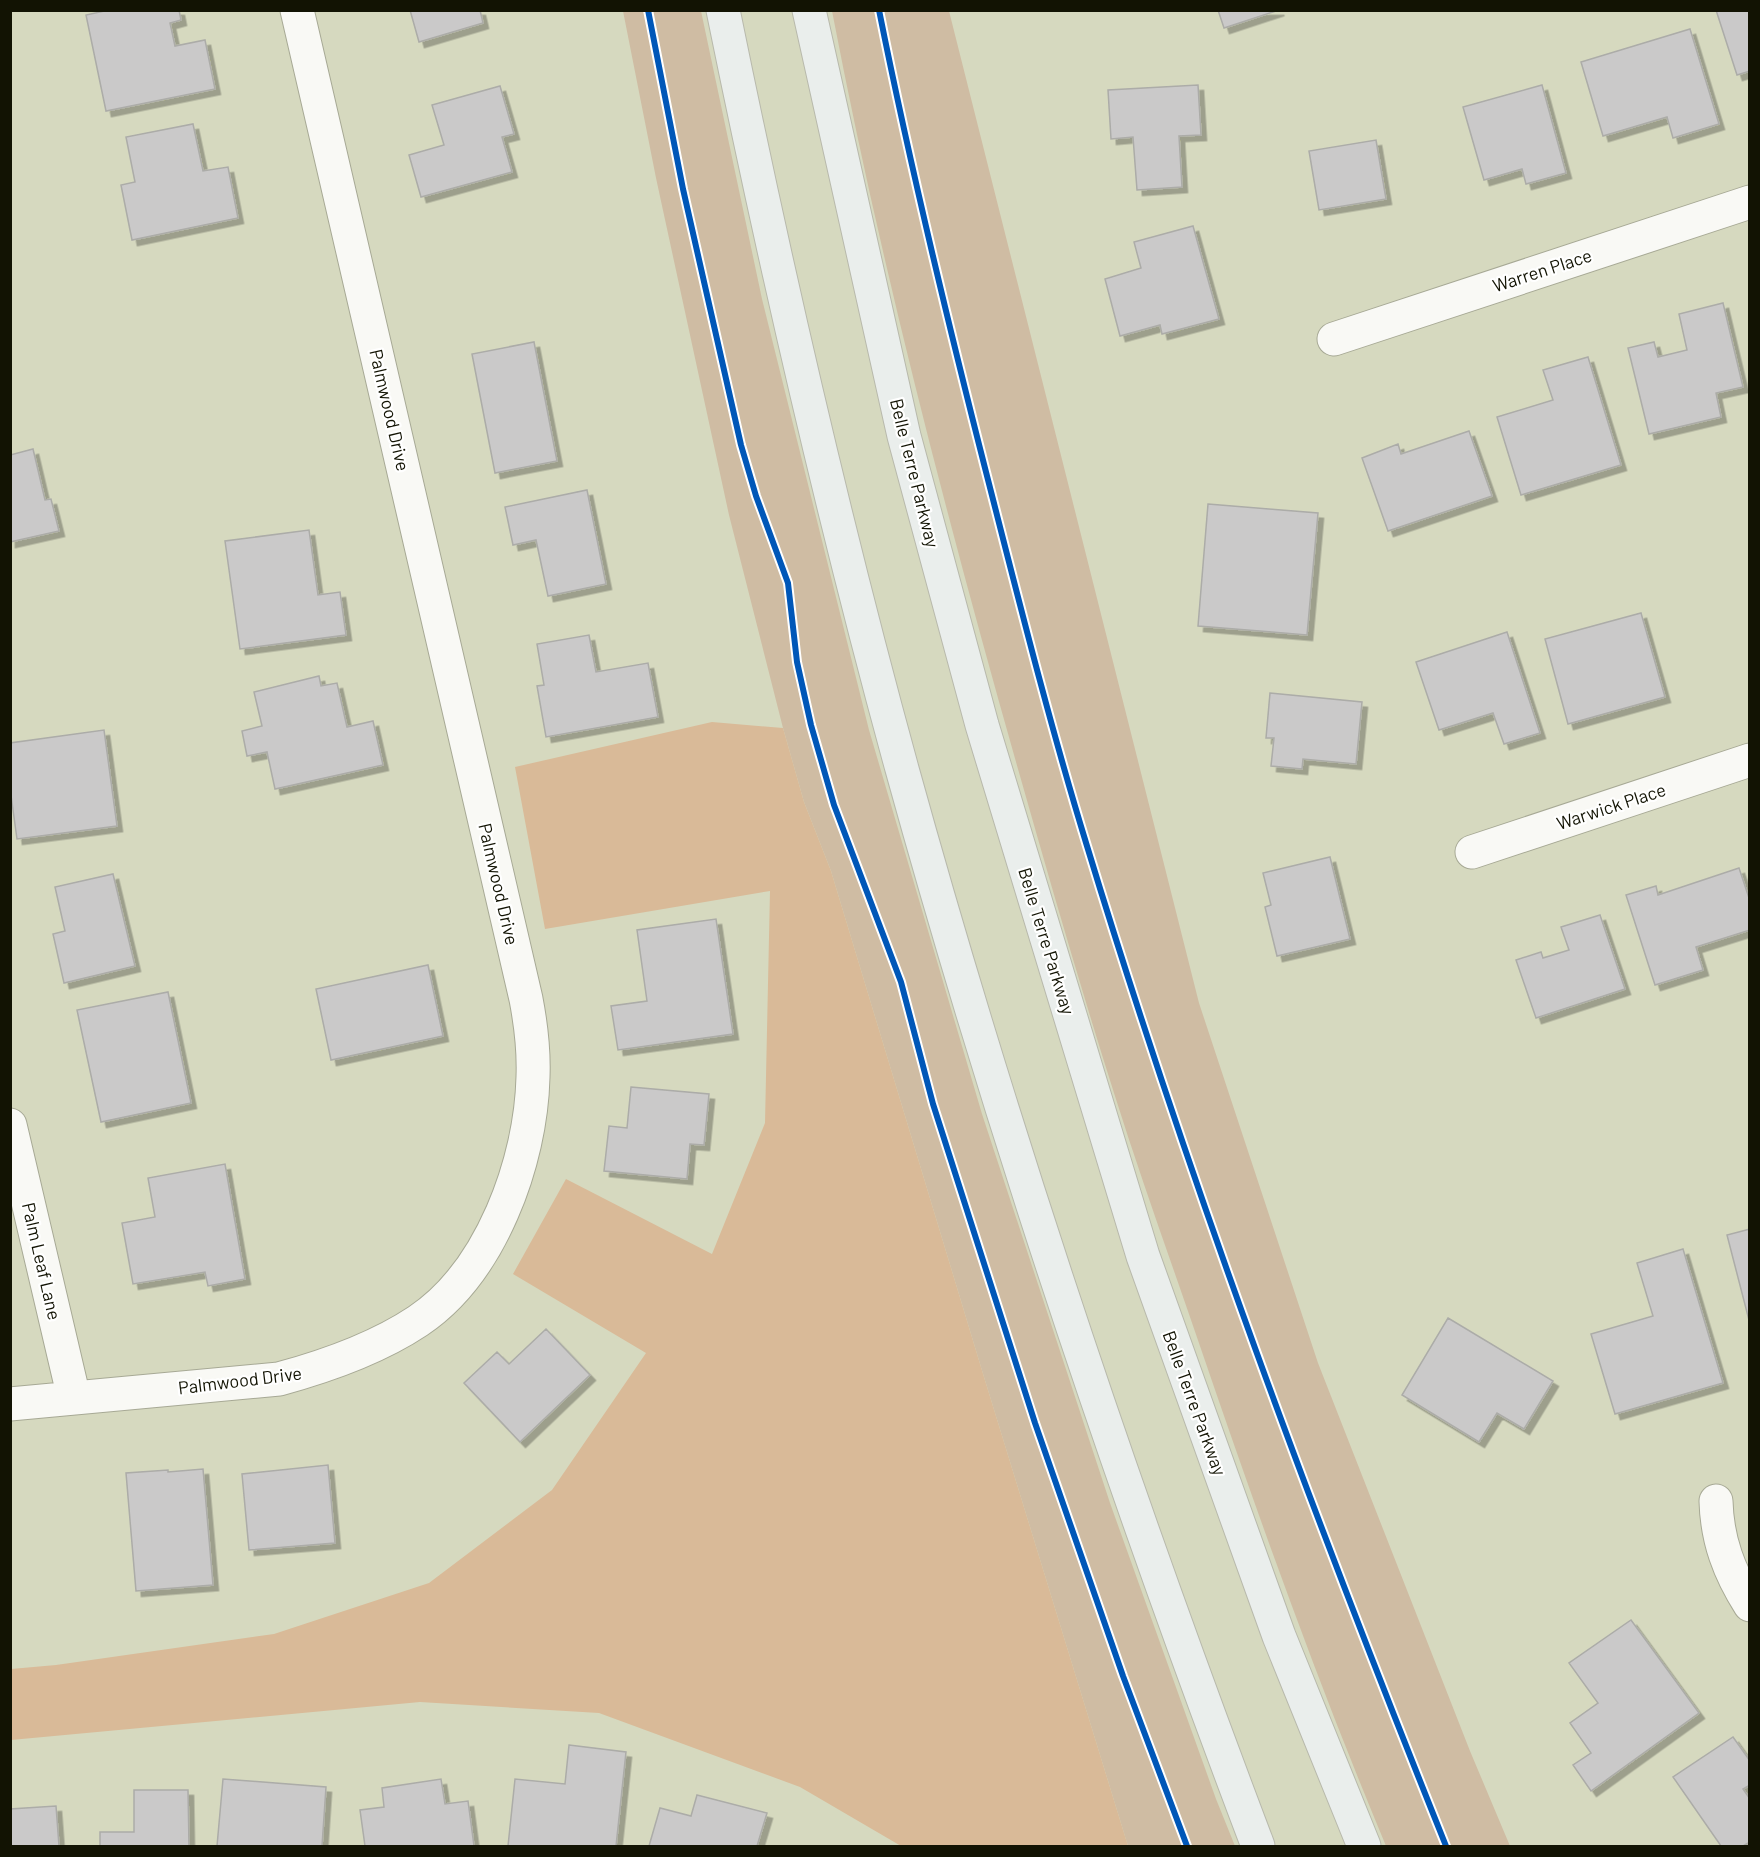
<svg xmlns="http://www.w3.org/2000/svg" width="1760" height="1857" font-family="Barlow,sans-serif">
	<defs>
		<filter id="shadow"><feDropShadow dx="5.5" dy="5.5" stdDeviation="0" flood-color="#0004"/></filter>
	</defs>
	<rect width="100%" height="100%" fill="#d6d9bf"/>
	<path fill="#cfbca3" d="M623 11H701L762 299 869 730 982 1114 1110 1503 1216 1799 1235 1846H1128L984 1377 831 871 804 802 783 728 729 515 656 178Z
		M832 11H949L1199 1003 1318 1363 1470 1751 1510 1846H1386C1318 1683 1258 1516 1201 1349 1172 1264 1141 1179 1114 1093 1080 986 1049 878 1018 769 947 519 881 266 832 11Z"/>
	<path fill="#d9ba98" d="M712 722 783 728 804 802 831 871 984 1377 1128 1846H901L800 1787 599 1713 420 1702 11 1740V1669L56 1665 274 1634 429 1583 552 1490 646 1353 513 1274 566 1179 712 1254 765 1123 770 891 545 929 515 767Z"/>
	<path fill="#cac9c9" stroke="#acaca8" stroke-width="1.5" filter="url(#shadow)" d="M109 10H179L181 20 170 23 175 46 205 40 215 89 106 111 86 15Z
		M410 10H480L483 23 419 42Z
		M1218 10H1279L1224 28Z
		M1716 10H1750V71L1737 75Z
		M1690 29 1719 124 1673 138 1667 117 1603 136 1581 62Z
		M1198 85 1201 135 1179 136 1182 187 1137 190 1133 137 1111 139 1108 90Z
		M1542 85 1566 173 1526 184 1522 169 1484 180 1463 107Z
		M500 86 514 134 502 137 512 172 421 197 409 155 444 145 432 105Z
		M193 124 203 171 228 167 238 218 132 240 121 185 135 182 126 137Z
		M1376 140 1386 199 1319 210 1309 151Z
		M1193 226 1219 319 1162 334 1160 325 1120 336 1105 279 1141 268 1134 242Z
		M1723 303 1743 387 1716 393 1721 417 1649 434 1628 348 1654 342 1658 357 1687 350 1679 314Z
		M534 342 557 461 495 473 472 354Z
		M1588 357 1621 465 1521 495 1497 417 1553 400 1543 370Z
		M1469 431 1492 496 1388 531 1362 458 1398 444 1401 454Z
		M33 449 45 500 51 499 59 531 10 542V455Z
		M587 490 606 584 548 596 536 540 513 545 505 507Z
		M1208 504 1318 513 1307 635 1198 626Z
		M309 530 318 595 340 592 346 635 240 649 225 541Z
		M1641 613 1665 697 1568 724 1545 639Z
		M1507 632 1540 733 1504 744 1493 713 1439 730 1416 662Z
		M589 635 596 672 648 663 658 717 546 737 537 686 544 685 537 644Z
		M319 676 321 686 337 683 347 727 373 721 383 765 275 789 267 752 247 756 242 731 262 726 254 692Z
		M1270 693 1362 702 1356 764 1303 759 1302 769 1271 766 1274 738H1266Z
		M104 730 117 826 17 839 10 788V743Z
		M1330 857 1350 939 1277 956 1265 907 1271 905 1263 873Z
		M1739 868 1750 901V930L1696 947 1703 970 1655 985 1626 895 1656 886 1658 895Z
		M113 874 135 966 64 983 53 934 65 931 55 887Z
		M1600 915 1625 989 1536 1018 1516 960 1541 952 1543 958 1569 950 1561 927Z
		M716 919 733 1034 618 1050 611 1006 647 1001 637 930Z
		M428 965 443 1036 331 1060 316 989Z
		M168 992 191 1103 101 1122 77 1010Z
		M631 1087 709 1094 704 1145 690 1144 687 1179 604 1171 609 1126 627 1128Z
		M225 1164 245 1279 208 1286 205 1272 133 1284 122 1223 155 1217 148 1178Z
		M1750 1229V1324L1727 1235Z
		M1683 1249 1723 1383 1615 1414 1591 1334 1653 1316 1637 1263Z
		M1448 1318 1553 1381 1524 1429 1497 1413 1479 1442 1402 1395Z
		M546 1329 590 1375 520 1442 464 1383 497 1352 509 1364Z
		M328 1465 335 1543 249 1550 242 1474Z
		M203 1469 213 1585 136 1591 126 1473 168 1470V1472Z
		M1631 1620 1699 1713 1591 1791 1573 1765 1591 1753 1570 1723 1598 1703 1569 1663Z
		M1733 1737 1750 1761V1785L1743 1789 1750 1799V1842L1743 1846H1721L1673 1777Z
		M569 1745 626 1752 616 1846H508L515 1779 565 1784Z
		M223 1779 326 1787 322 1846H217Z
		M441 1779 445 1804 468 1801 474 1846H365L360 1810 384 1807 382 1788Z
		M134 1790H188L189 1846H100V1832H134Z
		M697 1795 767 1813 757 1846H649L660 1808 691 1816Z
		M56 1806 59 1846H10V1809Z"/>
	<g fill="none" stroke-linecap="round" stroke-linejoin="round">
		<g stroke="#a7a995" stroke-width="35">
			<path id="minor" d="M1334 339 1750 202
				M1472 852 1750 760
				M10 1125 74 1398
				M10 1404 279 1379C327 1366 376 1349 418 1321 491 1272 531 1162 533 1077 534 1051 531 1025 526 999L297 10
				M1716 1501C1717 1540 1729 1572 1750 1605"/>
		</g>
		<g stroke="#b8b9ac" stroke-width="35">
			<path id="major" d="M723 10C775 265 833 518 902 769 1003 1134 1124 1493 1258 1846
				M809 10 904 436 982 725 1143 1256 1279 1636 1364 1846"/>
		</g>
		<use href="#minor" stroke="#f9f9f5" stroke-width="33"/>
		<use href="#major" stroke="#eaeeec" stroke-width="33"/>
		<g stroke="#fff" stroke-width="10">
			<path id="cycleway" d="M648 10 683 189 741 445 756 496 788 583 797 662 811 725 834 805 901 982 933 1104 1035 1423 1123 1676 1187 1846
				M879 10C910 165 947 319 986 472 1018 597 1049 722 1087 846 1190 1185 1314 1517 1446 1846"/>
		</g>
		<use href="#cycleway" stroke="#0057b8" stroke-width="6"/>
	</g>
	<g text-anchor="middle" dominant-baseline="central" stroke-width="4.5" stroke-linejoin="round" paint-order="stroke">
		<g font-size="18" fill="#121303" stroke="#fff">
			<text transform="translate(1542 270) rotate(-18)">Warren Place</text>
			<text transform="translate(390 410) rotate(77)">Palmwood Drive</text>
			<text transform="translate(915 473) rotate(76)">Belle Terre Parkway</text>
			<text transform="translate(1611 806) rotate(-18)">Warwick Place</text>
			<text transform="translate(499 884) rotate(77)">Palmwood Drive</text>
			<text transform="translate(1047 941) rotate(73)">Belle Terre Parkway</text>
			<text transform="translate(42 1261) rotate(77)">Palm Leaf Lane</text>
			<text transform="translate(240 1380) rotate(-7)">Palmwood Drive</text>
			<text transform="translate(1195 1403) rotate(70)">Belle Terre Parkway</text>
		</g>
	</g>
	<rect width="1760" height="1857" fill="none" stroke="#121303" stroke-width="24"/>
</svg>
